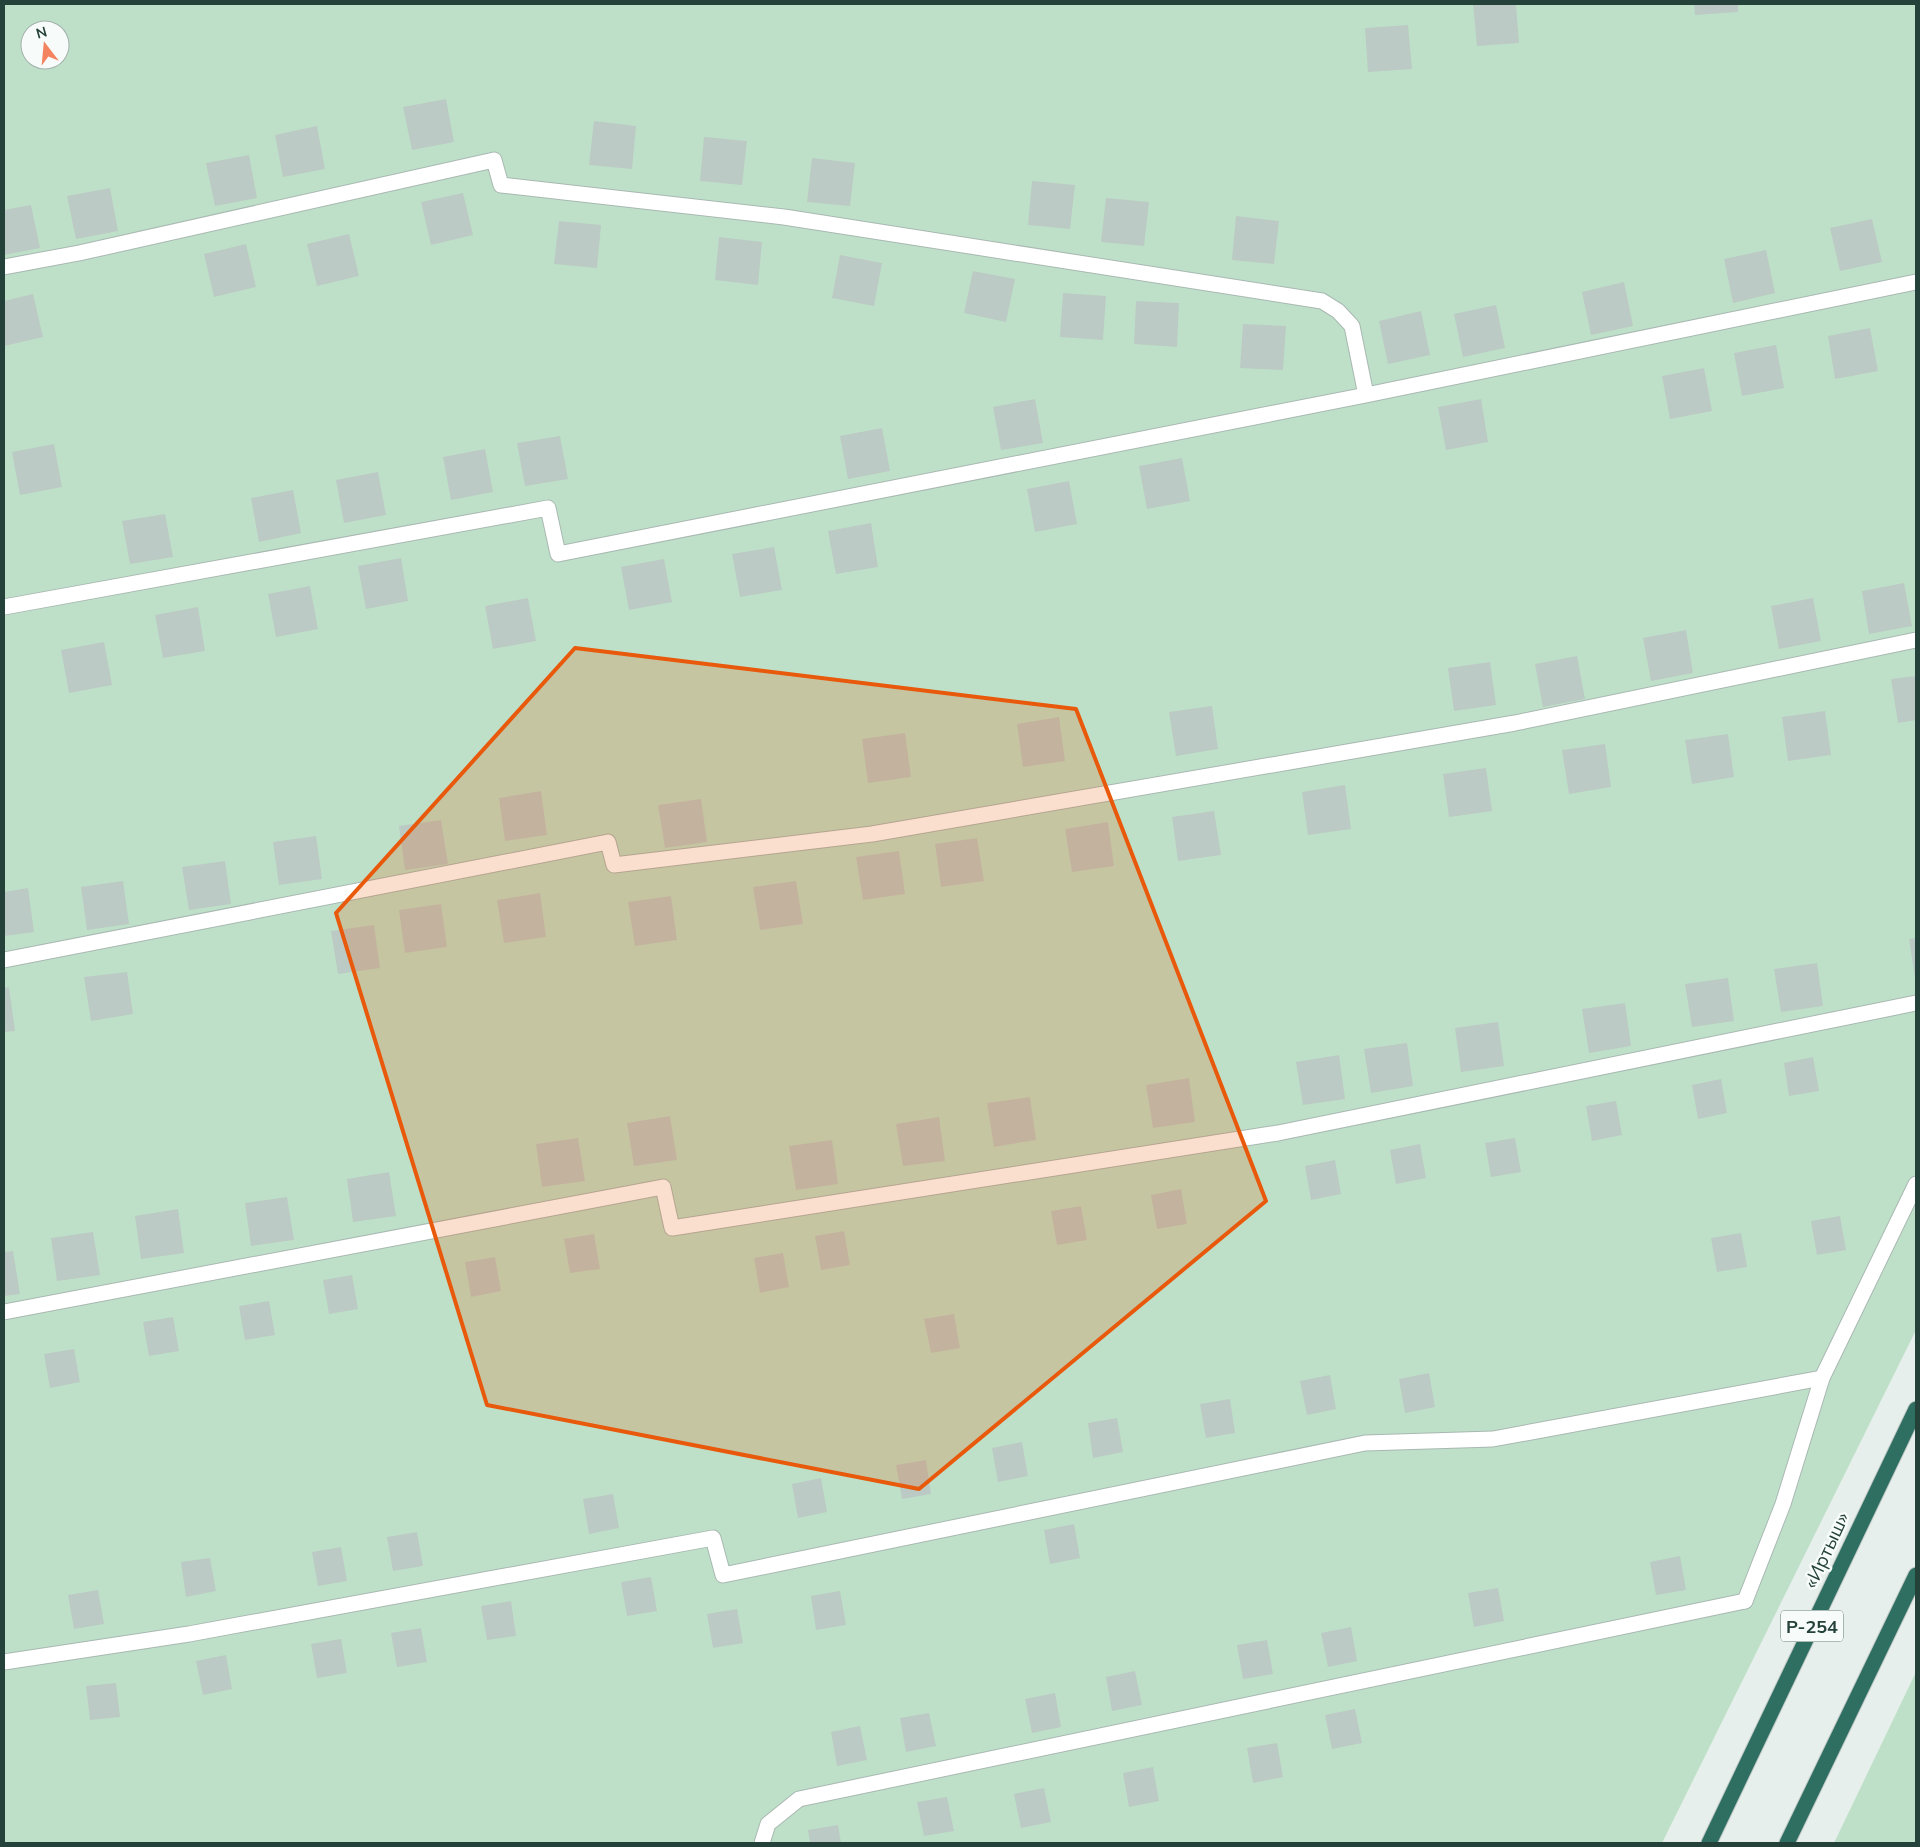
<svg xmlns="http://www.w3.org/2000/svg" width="1920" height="1847" font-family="Mulish,sans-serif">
	<rect width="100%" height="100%" fill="#e6efeb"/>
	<path fill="#bfe0c8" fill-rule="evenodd" d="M4 4H1916V1330L1662 1843H4ZM30 30H60V60H30Z
		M1916 1672V1843H1834Z"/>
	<path fill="#bbcac4" d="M1473 4H1516L1519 43 1477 46Z
		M1694 4H1738V12L1695 15Z
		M1408 25 1412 69 1368 72 1365 28Z
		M446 99 454 142 412 150 403 107Z
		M594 121 636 126 632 169 589 165Z
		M317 126 325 169 283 177 275 135Z
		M704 137 747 141 742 185 700 181Z
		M249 155 257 198 215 206 206 163Z
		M812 158 855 163 850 206 807 202Z
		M1032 181 1075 185 1070 229 1028 225Z
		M110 188 118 231 76 239 67 196Z
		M463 193 473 235 431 245 421 202Z
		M1106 198 1149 202 1144 246 1101 242Z
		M31 205 40 248 4 255V210Z
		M1236 216 1279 221 1274 264 1232 260Z
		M1872 219 1882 262 1840 271 1830 228Z
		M559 221 601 225 597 268 554 264Z
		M349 234 359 276 317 286 307 244Z
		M719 237 762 242 758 285 715 280Z
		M246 244 256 287 214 297 204 254Z
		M1766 250 1775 293 1733 303 1724 259Z
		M840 255 882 263 874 306 832 298Z
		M973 271 1015 279 1006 322 964 313Z
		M1624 282 1633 326 1591 335 1582 292Z
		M1063 293 1106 296 1103 340 1060 337Z
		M33 294 43 337 4 346V301Z
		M1136 301 1179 303 1177 347 1134 344Z
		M1496 305 1505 348 1463 357 1454 314Z
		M1421 311 1430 355 1388 364 1379 321Z
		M1243 324 1286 326 1283 370 1240 368Z
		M1870 328 1878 371 1835 379 1828 336Z
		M1776 345 1784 388 1742 396 1734 353Z
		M1704 368 1712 411 1670 419 1662 376Z
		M1035 399 1043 443 1001 450 993 407Z
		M1481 399 1488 442 1446 450 1438 407Z
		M882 428 890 471 848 479 840 436Z
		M560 436 568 479 525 486 517 443Z
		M54 444 62 487 20 495 12 452Z
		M485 449 493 492 451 500 443 457Z
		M1182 458 1190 501 1147 509 1139 466Z
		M378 472 386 515 344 523 336 480Z
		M1069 481 1077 524 1035 532 1027 489Z
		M293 490 301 533 259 542 251 498Z
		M165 514 173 557 130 564 122 521Z
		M871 523 878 567 836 574 828 531Z
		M774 547 782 590 740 597 732 554Z
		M401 558 408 601 366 609 358 566Z
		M664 559 672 602 629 610 621 567Z
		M1904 583 1912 626 1869 634 1862 591Z
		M310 586 318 629 276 637 268 594Z
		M528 598 536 641 493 649 485 606Z
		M1813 598 1821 641 1779 649 1771 606Z
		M198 607 205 651 163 658 155 615Z
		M1686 630 1693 673 1651 681 1643 638Z
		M104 642 112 685 69 693 61 650Z
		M1577 656 1585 699 1543 707 1535 664Z
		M1490 662 1496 705 1454 711 1448 668Z
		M1916 676V720L1898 723 1891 679Z
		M1212 706 1218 749 1176 756 1169 712Z
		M1825 711 1831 755 1788 761 1782 717Z
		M1059 717 1065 761 1023 767 1017 724Z
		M905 733 911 777 868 783 862 739Z
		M1728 734 1734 777 1692 784 1685 740Z
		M1605 744 1611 787 1569 794 1562 750Z
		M1486 768 1492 811 1449 817 1443 774Z
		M1345 785 1351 829 1308 835 1302 792Z
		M541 791 547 835 505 841 499 798Z
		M701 799 707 842 665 848 658 805Z
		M1214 811 1221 855 1178 861 1172 817Z
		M441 820 448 864 405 870 399 826Z
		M1108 822 1114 866 1072 872 1065 829Z
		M316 836 322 879 279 885 273 842Z
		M977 838 984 881 941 887 935 844Z
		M899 851 905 894 863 900 856 857Z
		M225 861 231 904 189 910 182 867Z
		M123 881 129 924 87 930 81 887Z
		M796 881 803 924 760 930 753 887Z
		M28 888 34 932 4 936V892Z
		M540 893 546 937 504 943 497 900Z
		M671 896 677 940 635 946 628 902Z
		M441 904 447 947 405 953 399 910Z
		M374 925 380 968 338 974 331 931Z
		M1916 938V978H1915L1909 939Z
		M1817 963 1823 1006 1781 1012 1774 969Z
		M127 972 133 1014 91 1021 84 977Z
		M1728 978 1734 1021 1692 1027 1685 984Z
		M9 987 15 1031 4 1032V988Z
		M1625 1003 1631 1046 1589 1053 1582 1009Z
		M1498 1022 1504 1066 1461 1072 1455 1028Z
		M1407 1043 1413 1086 1371 1093 1364 1049Z
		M1339 1055 1345 1099 1303 1105 1296 1062Z
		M1813 1057 1819 1091 1789 1096 1784 1063Z
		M1189 1078 1195 1122 1153 1128 1146 1085Z
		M1721 1079 1727 1113 1698 1119 1692 1085Z
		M1030 1097 1036 1140 994 1147 987 1103Z
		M1616 1101 1622 1135 1592 1141 1586 1106Z
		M670 1116 677 1160 634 1166 627 1123Z
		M939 1117 945 1161 903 1166 896 1124Z
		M578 1138 585 1181 542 1187 536 1144Z
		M1515 1138 1521 1172 1491 1177 1485 1143Z
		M832 1140 838 1184 796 1190 789 1146Z
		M1420 1144 1426 1178 1396 1184 1390 1150Z
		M1335 1160 1341 1194 1311 1200 1305 1166Z
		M389 1172 396 1216 353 1222 347 1179Z
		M1181 1189 1187 1224 1157 1229 1151 1195Z
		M287 1197 294 1240 251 1246 245 1203Z
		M1081 1206 1087 1240 1057 1245 1051 1211Z
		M178 1209 184 1253 141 1259 135 1216Z
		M1840 1216 1846 1250 1817 1255 1811 1221Z
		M844 1231 850 1265 821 1270 815 1236Z
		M93 1232 100 1275 57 1281 51 1238Z
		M1741 1233 1747 1267 1717 1272 1711 1238Z
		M594 1234 600 1269 570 1273 564 1239Z
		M13 1251 20 1294 4 1296V1252Z
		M783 1253 789 1287 760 1293 754 1258Z
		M495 1257 501 1291 471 1297 465 1262Z
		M352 1275 358 1309 329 1314 323 1280Z
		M269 1301 275 1335 245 1340 239 1306Z
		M954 1314 960 1348 931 1353 924 1319Z
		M173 1317 179 1351 149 1356 143 1322Z
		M74 1349 80 1382 50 1388 44 1354Z
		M1429 1373 1435 1407 1405 1413 1399 1379Z
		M1330 1375 1336 1409 1307 1415 1300 1381Z
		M1230 1399 1235 1433 1206 1438 1200 1404Z
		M1117 1418 1123 1452 1093 1458 1088 1423Z
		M1022 1442 1028 1476 998 1482 992 1448Z
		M926 1460 931 1494 902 1499 896 1465Z
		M821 1478 827 1512 798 1518 792 1484Z
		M613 1494 619 1528 589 1534 583 1499Z
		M1074 1524 1080 1558 1050 1564 1044 1530Z
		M417 1532 423 1566 393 1571 387 1537Z
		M341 1547 347 1581 318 1586 312 1552Z
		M1680 1556 1686 1590 1656 1595 1650 1562Z
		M210 1558 216 1591 186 1597 181 1562Z
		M651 1577 657 1611 627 1616 621 1582Z
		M1498 1588 1504 1621 1474 1627 1468 1593Z
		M98 1590 104 1624 74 1629 68 1595Z
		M840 1591 846 1625 816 1630 811 1596Z
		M511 1601 516 1636 487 1640 481 1606Z
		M737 1609 743 1643 713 1648 707 1614Z
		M1351 1627 1357 1661 1328 1667 1321 1633Z
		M421 1628 427 1662 397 1667 391 1633Z
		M341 1639 347 1673 317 1678 311 1644Z
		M1267 1640 1273 1674 1243 1679 1237 1645Z
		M226 1655 232 1689 203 1695 196 1661Z
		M1135 1671 1142 1705 1112 1711 1106 1677Z
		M116 1683 120 1717 90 1720 86 1686Z
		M1055 1693 1061 1727 1032 1733 1025 1699Z
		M1355 1709 1362 1743 1332 1749 1325 1715Z
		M929 1713 936 1746 906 1752 900 1718Z
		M860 1726 867 1760 837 1766 831 1732Z
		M1277 1743 1283 1777 1253 1783 1247 1748Z
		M1153 1767 1159 1801 1129 1807 1123 1773Z
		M1044 1788 1051 1822 1021 1828 1014 1794Z
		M947 1797 954 1831 924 1836 917 1802Z
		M838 1825 841 1843H810L808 1830Z"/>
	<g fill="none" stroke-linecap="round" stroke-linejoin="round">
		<g stroke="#a8b8b2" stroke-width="17">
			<path id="lane" d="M4 267 79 253 494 160 501 185 784 217 1322 301 1338 311 1352 326 1366 395
				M4 607 548 508 558 554 1366 395 1916 282
				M4 960 608 842 614 865 872 834 1515 723 1916 640
				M4 1312 663 1187 672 1228 1278 1133 1916 1003
				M4 1662 189 1634 713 1538 723 1575 1365 1443 1493 1439 1822 1378
				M762 1843 768 1824 799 1799 1745 1601"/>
		</g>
		<g stroke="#a8b8b2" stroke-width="17">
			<path id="street" d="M1745 1601 1783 1504 1822 1378 1916 1184"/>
		</g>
		<g stroke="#c2cac8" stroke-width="17">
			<path id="highway" d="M1709 1843 1916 1409
				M1787 1843 1916 1575"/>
		</g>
		<use href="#lane" stroke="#fff" stroke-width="15"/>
		<use href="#street" stroke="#fff" stroke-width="15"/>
		<use href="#highway" stroke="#2f6f62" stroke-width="15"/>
	</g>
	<path fill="#e8590c" fill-opacity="0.2" stroke="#e8590c" stroke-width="4" stroke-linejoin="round" d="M575 648 1076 709 1266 1201 919 1489 487 1405 336 913Z"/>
	<g text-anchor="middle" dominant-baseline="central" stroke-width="5" stroke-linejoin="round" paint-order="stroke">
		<rect fill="#f7fbf9" stroke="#637a73" stroke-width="1" x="1781" y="1610.5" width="62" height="31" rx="4"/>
		<g font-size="18" font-weight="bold" fill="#24423a">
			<text x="1812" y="1626">Р-254</text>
		</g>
		<g font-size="19" fill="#24423a" stroke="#f7fbf9">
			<text transform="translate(1826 1550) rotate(-65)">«Иртыш»</text>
		</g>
	</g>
	<rect width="1920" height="1847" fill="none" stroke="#24423a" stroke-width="10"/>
	<g transform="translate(45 45) rotate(344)"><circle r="24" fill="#f7fbf9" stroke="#a3b1ad"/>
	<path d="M0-4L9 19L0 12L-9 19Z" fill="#f4845f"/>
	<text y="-8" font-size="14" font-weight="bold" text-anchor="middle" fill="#24423a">N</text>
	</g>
</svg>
